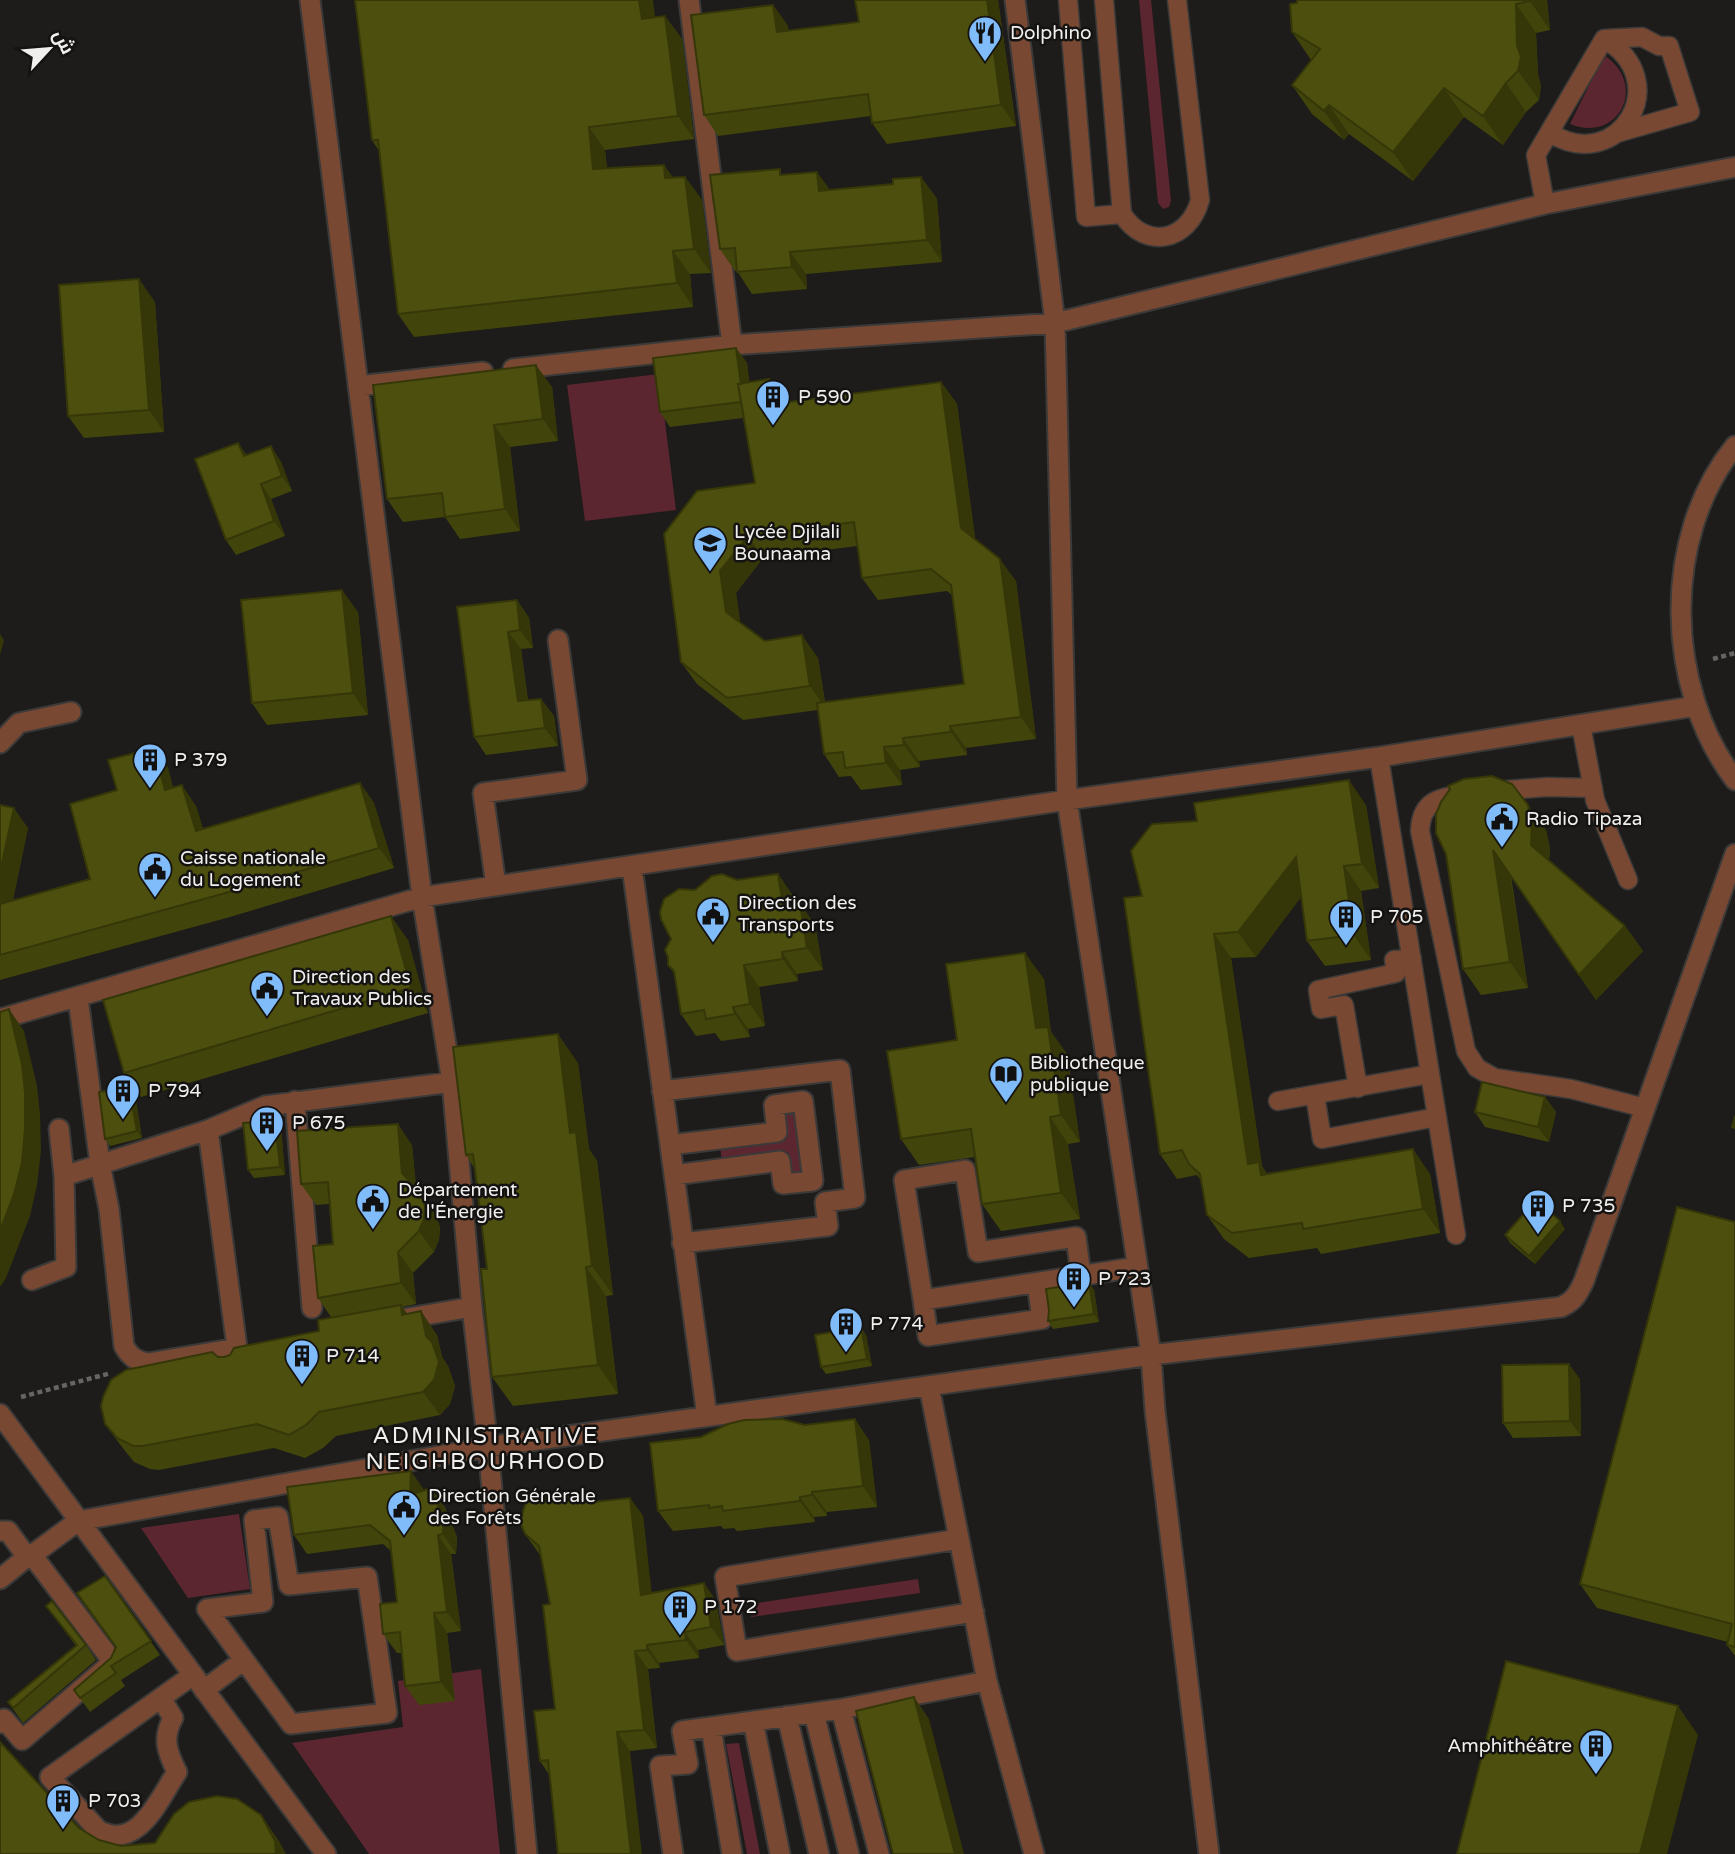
<svg xmlns="http://www.w3.org/2000/svg" width="1735" height="1854" font-family="'Varela Round',Cairo,sans-serif">
	<rect width="100%" height="100%" fill="#1d1c1a"/>
	<path fill="#5c2631" d="M1139 0H1151L1171 201 1169 207 1163 209 1158 203Z
		M1604 55C1649 85 1618 144 1570 124Z
		M659 374 676 510 585 521 567 385Z
		M796 1111 804 1173 791 1175 788 1152 722 1160 720 1148 786 1140 783 1113Z
		M239 1514 250 1589 188 1598 141 1528Z
		M918 1579 920 1593 751 1617 750 1604Z
		M481 1669 500 1854H369L292 1743 403 1727 398 1681Z
		M739 1743 760 1854H747L726 1744Z"/>
	<g fill="none" stroke-linecap="round" stroke-linejoin="round">
		<g stroke="#3b3a38" stroke-width="21">
			<path id="service" d="M1068 0 1086 217 1122 214
				M1104 0 1122 214C1146 251 1189 241 1200 200L1177 0
				M1604 39 1642 37 1659 46H1669L1690 112 1617 133
				M1550 133C1619 176 1676 80 1604 39
				M1545 204 1536 155 1604 39
				M1581 725 1595 800 1628 880
				M1379 757 1456 1235
				M1495 791 1547 787 1593 788
				M1467 794C1440 797 1421 800 1420 831L1466 1051 1477 1068 1495 1078 1571 1089 1645 1108
				M1358 1088 1344 1005 1321 1009 1318 990 1396 973 1394 960 1412 959
				M1315 1095 1322 1139 1437 1117
				M1278 1101 1430 1074"/>
		</g>
		<g stroke="#3b3a38" stroke-width="23">
			<path id="minor" d="M310 0 422 897 452 1082 472 1307 488 1447 527 1854
				M689 0 732 345
				M1015 0 1055 323 1067 800 1151 1355 1155 1411 1209 1854
				M513 369 732 345 1055 323 1545 204 1735 167
				M358 386 483 372
				M1735 446C1661 537 1665 688 1735 780
				M0 743 19 723 71 712
				M632 867 707 1416
				M496 886 483 793 577 780 558 640
				M78 998 100 1164 109 1209 124 1346C130 1357 136 1361 148 1363L237 1348 208 1130
				M0 1019 422 897 1067 800 1379 757 1696 706
				M662 1091 840 1070 855 1198 825 1202 828 1226 682 1243
				M295 1101 312 1308
				M59 1129 64 1176
				M670 1145 777 1132 774 1105 803 1101 813 1181 783 1184 780 1161 674 1175
				M1081 1276 1076 1237 978 1252 965 1170 904 1180 923 1300 1137 1267
				M32 1280 66 1267 64 1176 208 1130 265 1106 452 1082
				M923 1300 928 1336 1042 1319 1037 1283
				M397 1320 472 1307
				M929 1386 987 1681 1034 1854
				M0 1414 326 1854
				M0 1531H8L27 1557 32 1555 113 1662 22 1740 4 1719 0 1723
				M959 1539 725 1577 737 1651 974 1612
				M32 1555 78 1521 488 1447 1151 1355 1561 1307C1574 1301 1578 1294 1584 1281L1735 854
				M0 1579 27 1557
				M204 1690 244 1660 291 1724 387 1713 367 1577 289 1585 278 1517 254 1520 263 1602 207 1609 244 1660
				M161 1698 173 1718C162 1738 167 1752 177 1772 159 1799 138 1852 98 1830L50 1777 193 1675
				M841 1709 879 1854
				M814 1713 849 1854
				M787 1716 819 1854
				M753 1721 780 1854
				M711 1728 732 1854
				M673 1854 660 1766 688 1764 682 1731 841 1709 987 1681"/>
		</g>
		<path stroke="#666564" stroke-width="4.5" stroke-dasharray="5 3.5" stroke-linecap="butt" d="M1713 659 1735 653
			M21 1397 111 1373"/>
		<use href="#service" stroke="#794833" stroke-width="18"/>
		<use href="#minor" stroke="#794833" stroke-width="19"/>
	</g>
	<path fill="#41440b" fill-rule="evenodd" d="M998 0 1016 126 887 144 872 123 871 116 718 136 704 115 773 5 788 26V31L859 22Z
		M1297 0H1547L1550 30 1536 33 1538 74 1541 86 1539 100 1526 112 1503 145 1464 117 1413 181 1349 134 1344 140 1312 114 1292 85 1311 60 1292 32Z
		M665 16 682 39 694 139 605 150 607 168 664 165 673 178 685 177 702 200 711 273 690 274 693 307 414 337 398 314 379 151 372 140 655 17Z
		M784 175 830 190 893 184 921 177 937 199 942 262 806 274 807 289 752 294 737 271H735L720 249Z
		M155 302 164 432 84 438 68 416Z
		M736 348 747 363 749 382 785 402 941 382 957 404 975 539 1016 581 1036 739 966 748 967 755 919 761 920 767 900 770 902 785 861 790 851 776 839 777 824 754 818 710 743 720 697 684 681 662 755 483 743 418 670 427 660 412ZM857 546 862 578 878 600 947 591 953 596 964 684 825 702 818 658 765 641 740 622 736 593 763 558Z
		M373 385 552 387 558 441 510 447 520 531 460 539 445 517 403 522 387 499Z
		M271 446 281 462 292 491 271 499 285 536 236 555 226 540 247 455Z
		M517 600 529 618 533 648 521 649 528 700 541 699 554 716 558 746 486 755 474 737Z
		M358 612 368 715 267 725 252 703Z
		M154 748 168 768 173 788 196 806 203 829 360 783 374 803 394 868 230 917 0 980V805L28 828 13 900 90 879 117 790Z
		M1366 805 1379 888 1361 891 1371 960 1325 966 1307 941 1301 897 1256 957 1231 958 1262 1166 1267 1174H1430L1440 1233 1321 1254 1317 1248 1249 1258 1224 1239 1207 1215 1202 1182 1197 1175 1177 1179 1160 1154 1142 896 1197 821Z
		M1546 830 1550 849 1549 861 1625 926 1643 951 1596 1000 1511 876 1528 988 1481 995 1463 969 1446 854Z
		M778 874 793 896 795 904 815 925 823 970 797 974 798 981 759 987 765 1026 748 1029 750 1037 721 1041 715 1033 696 1036 681 1014 675 975 668 965 695 890 737 880Z
		M408 940 428 1013 141 1097 124 1073Z
		M1044 979 1051 1032 1067 1054 1080 1142 1068 1144 1080 1219 1001 1231 982 1204 975 1157 919 1165 901 1139 957 1040Z
		M578 1063 589 1149 597 1161 613 1295 606 1296 618 1394 513 1406 492 1377 487 1269 475 1169 466 1155Z
		M135 1095 142 1138 110 1146 105 1139Z
		M1545 1097 1556 1112 1549 1142 1485 1127 1475 1112Z
		M281 1128 285 1175 254 1178 248 1170Z
		M412 1145 416 1189 435 1214 440 1227 439 1240 434 1252 413 1273 416 1304 402 1307 407 1314 437 1335 442 1357 448 1366 455 1386 450 1404 440 1415 336 1436 323 1448 305 1458 274 1448 159 1470 150 1469 134 1462 122 1447 105 1424 218 1357H224L319 1331 331 1317 318 1298 333 1244 329 1204 316 1205 301 1184Z
		M1735 1222V1656L1727 1645 1728 1642 1597 1608 1580 1584Z
		M1565 1229 1535 1264 1510 1243 1505 1235Z
		M1094 1290 1099 1322 1053 1329 1048 1321Z
		M866 1335 872 1366 826 1374 821 1367Z
		M1580 1379 1581 1436 1513 1438 1503 1423Z
		M805 1425 869 1440 877 1507 827 1512V1516L814 1517 815 1522 737 1531 734 1528 724 1529 721 1526 673 1531 658 1511Z
		M424 1490 445 1507 457 1537 456 1554H451L461 1631 447 1633 455 1701 419 1705 405 1686 402 1653H397L383 1634 397 1602 391 1551 383 1544 307 1554 294 1535Z
		M630 1498 643 1516 651 1593 704 1583 716 1601 724 1645 698 1650 699 1658 659 1663 660 1668 648 1669 657 1748 630 1751 550 1776 540 1761 555 1709 550 1604 540 1555 525 1534 593 1502Z
		M105 1576 160 1655 121 1680 125 1686 90 1712 74 1690 111 1658 115 1647Z
		M46 1606 86 1645 96 1660 23 1723 8 1702 76 1646Z"/>
	<path fill="#353709" d="M639 0H653L658 42 642 19Z
		M987 0H998L1016 126 1001 105Z
		M1530 0H1547L1550 30 1530 1Z
		M1516 4 1536 33 1538 74 1541 86 1539 100 1518 71Z
		M773 5 788 26 791 53 777 32Z
		M665 16 682 39 694 139 678 116Z
		M1506 83 1526 112 1503 145 1483 116Z
		M1444 88 1464 117 1413 181 1393 152Z
		M1329 105 1349 134 1344 140 1324 111Z
		M589 127 605 150 609 192 593 169Z
		M664 165 680 188 665 178Z
		M817 172 833 194 819 191Z
		M685 177 702 200 711 273 694 249Z
		M921 177 937 199 942 262 927 240Z
		M673 251 690 274 693 307 677 283Z
		M790 252 806 274 807 289 792 267Z
		M139 279 155 302 164 432 149 410Z
		M736 348 747 363 754 417 743 402Z
		M536 365 552 387 558 441 543 419Z
		M769 379 785 401 789 426 774 404Z
		M941 382 957 404 977 551 961 528Z
		M494 425 510 447 520 531 505 509Z
		M238 443 249 458 244 456Z
		M271 446 281 462 292 491 282 476Z
		M261 484 271 499 285 536 274 521Z
		M748 536 763 558 736 593 742 634 726 612 720 571Z
		M1000 559 1016 581 1036 739 1021 717Z
		M342 590 358 612 368 715 353 693Z
		M517 600 529 618 533 648 520 630Z
		M508 632 521 649 530 719 518 701Z
		M0 634 4 640 0 655Z
		M802 635 818 658 826 709 810 686Z
		M541 699 554 716 558 746 545 728Z
		M950 726 966 748 967 755 951 732Z
		M903 738 919 761 920 767 904 745Z
		M884 747 900 770 902 785 886 763Z
		M154 748 168 768 179 810 165 790Z
		M1349 780 1366 805 1379 888 1362 864Z
		M360 783 374 803 394 868 379 848Z
		M182 785 196 806 210 852 196 831Z
		M1528 805 1546 830 1550 849 1548 870 1531 845Z
		M14 808 28 828 7 926 0 916V872Z
		M1493 850 1510 876 1528 988 1510 962Z
		M1296 857 1313 881 1256 957 1238 932Z
		M1344 866 1361 891 1371 960 1354 935Z
		M778 874 793 896 798 928 783 906Z
		M800 903 815 925 823 970 807 948Z
		M391 916 408 940 428 1013 411 988Z
		M1625 926 1643 951 1596 1000 1579 975Z
		M1214 934 1231 958 1262 1166 1276 1187 1248 1164Z
		M782 952 797 974 798 981 783 959Z
		M1025 953 1044 979 1051 1032 1067 1054 1080 1142 1061 1115 1036 1028Z
		M744 965 759 987 765 1026 750 1004Z
		M733 1007 748 1029 750 1037 735 1014Z
		M9 1009 24 1031 37 1086 40 1114 41 1151 37 1185 30 1216 6 1278 0 1287V1231Z
		M558 1034 578 1063 589 1149 597 1161 613 1295 592 1266 570 1133Z
		M129 1087 135 1095 142 1138 137 1131Z
		M1545 1097 1556 1112 1549 1142 1538 1127Z
		M1050 1117 1068 1144 1080 1219 1061 1193Z
		M275 1121 281 1128 285 1175 280 1167Z
		M398 1124 412 1145 417 1194 402 1173Z
		M1413 1149 1430 1174 1440 1233 1423 1209Z
		M420 1193 435 1214 440 1227 439 1240 434 1252 419 1231Z
		M1560 1221 1565 1229 1535 1264 1529 1256Z
		M398 1252 413 1273 416 1304 401 1283Z
		M586 1267 606 1296 618 1394 598 1365Z
		M1089 1282 1094 1290 1099 1322 1094 1314Z
		M401 1305 418 1329 402 1315Z
		M421 1311 437 1335 442 1357 448 1366 455 1386 450 1404 440 1415 423 1392 426 1336Z
		M861 1327 866 1335 872 1366 867 1359Z
		M1569 1364 1580 1379 1581 1436 1570 1421Z
		M855 1419 869 1440 877 1507 863 1486Z
		M411 1471 424 1490 410 1495Z
		M431 1488 445 1507 457 1537 456 1554 443 1534Z
		M812 1492 827 1512V1516L812 1495Z
		M800 1497 814 1517 815 1522 800 1501Z
		M630 1498 643 1516 654 1613 641 1595Z
		M438 1535 451 1554 461 1631 447 1612Z
		M704 1583 716 1601 724 1645 711 1627Z
		M434 1613 447 1633 455 1701 441 1682Z
		M685 1632 698 1650 699 1658 686 1640Z
		M647 1645 659 1663 660 1668 647 1650Z
		M635 1651 648 1669 657 1748 644 1730Z
		M914 1697 929 1719 964 1854H955Z
		M1678 1706 1698 1735 1667 1854H1640Z
		M617 1732 630 1751 642 1854H631Z
		M261 1815 279 1841 286 1854H276Z"/>
	<path fill="#4c4f0d" stroke="#353709" stroke-width="2" d="M355 0H639L642 19 665 16 678 116 589 127 593 169 664 165 665 178 685 177 694 249 673 251 677 283 398 314 378 140H372Z
		M855 0H987L1001 105 872 123 868 94 704 115 691 15 773 5 777 32 859 22Z
		M1297 0H1530V1L1516 4 1517 45 1521 57 1518 71 1506 83 1483 116 1444 88 1393 152 1329 105 1324 111 1292 85 1320 49 1292 32 1290 4 1297 3Z
		M780 169V175L817 172 819 191 893 184V179L921 177 927 240 790 252 792 267 737 272 735 248 720 249 710 175Z
		M139 279 149 410 68 416 59 285Z
		M736 348 741 384H738L741 402 660 412 653 358Z
		M536 365 543 419 494 425 505 509 445 517 442 493 387 499 373 385Z
		M769 379 774 404 941 382 961 528 1000 559 1021 717 950 726 951 732 903 738 904 745 884 747 886 763 845 768 843 752 824 754 817 703 964 684 951 585 931 569 862 578 854 522 748 536 720 571 726 612 765 641 802 635 810 686 727 698 681 662 664 534 697 491 755 483 738 384Z
		M238 443 244 456 271 446 282 476 261 484 274 521 226 540 195 459Z
		M342 590 353 693 252 703 241 600Z
		M517 600 520 630 508 632 518 701 541 699 545 728 474 737 457 607Z
		M154 748 165 790 182 785 196 831 360 783 379 848 215 896 0 955V904L90 879 70 804 117 790 108 760Z
		M1492 776 1512 784 1528 805 1532 823 1531 845 1625 926 1579 975 1493 850 1510 962 1463 969 1446 854 1436 833V814L1441 802 1450 789 1448 786 1464 779Z
		M1349 780 1362 864 1344 866 1354 935 1307 941 1296 857 1238 932 1214 934 1248 1164 1259 1162 1261 1175 1413 1149 1423 1209 1303 1229 1302 1223 1232 1233 1207 1215 1200 1174 1189 1164 1182 1150 1160 1154 1124 898 1142 896 1131 851 1152 824 1197 821 1194 803Z
		M0 805 14 808 0 872Z
		M722 874 737 880 778 874 783 906 800 903 807 948 782 952 783 959 744 965 750 1004 733 1007 735 1014 706 1019 704 1010 681 1014 674 971 668 965V957L665 950 671 939 661 919 660 912 664 899 679 889 695 890 712 876Z
		M391 916 411 988 124 1073 103 1000Z
		M1025 953 1036 1028 1048 1027 1061 1115 1050 1117 1061 1193 982 1204 971 1129 901 1139 887 1051 957 1040 946 964Z
		M9 1009 22 1064 25 1092V1129L22 1163 14 1194 0 1231V1012Z
		M558 1034 570 1133 576 1132 592 1266 586 1267 598 1365 492 1377 481 1269H487L473 1154 466 1155 453 1047Z
		M1482 1082 1545 1097 1538 1127 1475 1112Z
		M129 1087 137 1131 105 1139 99 1092Z
		M1735 1116V1128L1732 1127Z
		M275 1121 280 1167 248 1170 243 1123Z
		M398 1124 402 1173 420 1193 425 1206 424 1219 419 1231 398 1252 401 1283 318 1298 313 1246 333 1244 328 1182 301 1184 297 1131Z
		M1536 1200 1560 1221 1529 1256 1505 1235Z
		M1677 1207 1735 1222V1647L1727 1645 1732 1624 1580 1584Z
		M1089 1282 1094 1314 1048 1321 1049 1310 1046 1289Z
		M401 1305 402 1315 421 1311 426 1336 432 1342 439 1362 434 1380 423 1392 319 1412 306 1425 289 1435 257 1424 143 1446H133L117 1438 105 1424 101 1406 103 1397 111 1380 126 1370 212 1352 218 1357H224L230 1355 234 1348 319 1331 318 1320Z
		M861 1327 867 1359 821 1367 815 1335Z
		M1569 1364 1570 1421 1503 1423 1502 1365Z
		M782 1419 805 1425 855 1419 863 1486 812 1492V1495L800 1497V1501L723 1511 722 1506 709 1508V1505L658 1511 650 1443 701 1437 728 1424 744 1420Z
		M411 1471 410 1495 431 1488 443 1518V1534L438 1535 447 1612 434 1613 441 1682 405 1686 400 1632 383 1634 380 1604 397 1602 390 1541 370 1525 294 1535 287 1487Z
		M569 1495 593 1502 630 1498 641 1595 704 1583 711 1627 685 1632 686 1640 647 1645V1650L635 1651 644 1730 617 1732 631 1854H558L548 1760 540 1761 534 1711 555 1709 543 1605 550 1604 539 1546 525 1534 520 1522 525 1505 531 1499 540 1496Z
		M105 1576 151 1641 111 1666 116 1673 80 1698 74 1690 111 1658 116 1647 77 1593Z
		M52 1601 86 1645 13 1708 8 1702 77 1645 46 1606Z
		M1506 1661 1678 1706 1640 1854H1457Z
		M914 1697 955 1854H893L856 1711Z
		M0 1742 79 1828 99 1840 121 1846 155 1843 174 1814 189 1802 217 1796 237 1799 261 1815 275 1841 276 1854H0Z"/>
	<defs>
		<g id="restaurant-pin" transform="scale(1.75)"><path d="M0 17L-7.5 6A9.5 9.5 0 1 1 7.5 6Z" fill="#81bcfa" stroke="#141311"/><path d="M-5-6h1v4h1v-4h1v4h1v-4h1v5L-1.5 .5V6h-2V.5L-5-1ZM5-6V6H3V1.5H1.5Q1.5-4 5-6Z" fill="#111"/></g>
		<g id="building-pin" transform="scale(1.75)"><path d="M0 17L-7.5 6A9.5 9.5 0 1 1 7.5 6Z" fill="#81bcfa" stroke="#141311"/><path d="M-4-6H4V6H1V3H-1V6H-4ZM-2.5-4.3h1.7v1.8h-1.7ZM.8-4.3h1.7v1.8H.8ZM-2.5-1h1.7V.8h-1.7ZM.8-1h1.7V.8H.8Z" fill="#111"/></g>
		<g id="school-pin" transform="scale(1.75)"><path d="M0 17L-7.5 6A9.5 9.5 0 1 1 7.5 6Z" fill="#81bcfa" stroke="#141311"/><path d="M0-5L7-2L0 1L-7-2ZM-4 1L0 2.5L4 1V4Q0 6-4 4Z" fill="#111"/></g>
		<g id="civic-pin" transform="scale(1.75)"><path d="M0 17L-7.5 6A9.5 9.5 0 1 1 7.5 6Z" fill="#81bcfa" stroke="#141311"/><path d="M-.6-6.5H3V-4.5H.6V-3L4-1V1h2V6H-6V1h2V-1L-.6-3ZM-1.2 2.5V6h2.4V2.5Z" fill="#111"/></g>
		<g id="library-pin" transform="scale(1.75)"><path d="M0 17L-7.5 6A9.5 9.5 0 1 1 7.5 6Z" fill="#81bcfa" stroke="#141311"/><path d="M-6-4Q-3-5.5-.7-3.5V5Q-3 3-6 4ZM6-4Q3-5.5 .7-3.5V5Q3 3 6 4Z" fill="#111"/></g>
	</defs>
	<g fill-rule="evenodd">
		<use href="#restaurant-pin" x="985" y="33"/>
		<use href="#building-pin" x="773" y="397"/>
		<use href="#school-pin" x="710" y="543"/>
		<use href="#building-pin" x="150" y="760"/>
		<use href="#civic-pin" x="1502" y="819"/>
		<use href="#civic-pin" x="155" y="869"/>
		<use href="#civic-pin" x="713" y="914"/>
		<use href="#building-pin" x="1346" y="917"/>
		<use href="#civic-pin" x="267" y="988"/>
		<use href="#library-pin" x="1006" y="1074"/>
		<use href="#building-pin" x="123" y="1091"/>
		<use href="#building-pin" x="267" y="1123"/>
		<use href="#civic-pin" x="373" y="1201"/>
		<use href="#building-pin" x="1538" y="1206"/>
		<use href="#building-pin" x="1074" y="1279"/>
		<use href="#building-pin" x="846" y="1324"/>
		<use href="#building-pin" x="302" y="1356"/>
		<use href="#civic-pin" x="404" y="1507"/>
		<use href="#building-pin" x="680" y="1607"/>
		<use href="#building-pin" x="1596" y="1746"/>
		<use href="#building-pin" x="63" y="1801"/>
	</g>
	<g text-anchor="middle" dominant-baseline="central" stroke-width="5" stroke-linejoin="round" paint-order="stroke">
		<g font-size="19" fill="#f0efee" stroke="#141311" text-anchor="start">
			<text x="1010" y="33">Dolphino</text>
			<text x="798" y="397">P 590</text>
			<text x="734" y="532">Lycée Djilali<tspan x="734" dy="22">Bounaama</tspan></text>
			<text x="174" y="760">P 379</text>
			<text x="1526" y="819">Radio Tipaza</text>
			<text x="180" y="858">Caisse nationale<tspan x="180" dy="22">du Logement</tspan></text>
			<text x="738" y="903">Direction des<tspan x="738" dy="22">Transports</tspan></text>
			<text x="1370" y="917">P 705</text>
			<text x="292" y="977">Direction des<tspan x="292" dy="22">Travaux Publics</tspan></text>
			<text x="1030" y="1063">Bibliotheque<tspan x="1030" dy="22">publique</tspan></text>
			<text x="148" y="1091">P 794</text>
			<text x="292" y="1123">P 675</text>
			<text x="398" y="1190">Département<tspan x="398" dy="22">de l'Énergie</tspan></text>
			<text x="1562" y="1206">P 735</text>
			<text x="1098" y="1279">P 723</text>
			<text x="870" y="1324">P 774</text>
			<text x="326" y="1356">P 714</text>
			<text x="428" y="1496">Direction Générale<tspan x="428" dy="22">des Forêts</tspan></text>
			<text x="704" y="1607">P 172</text>
			<text x="1572" y="1746" text-anchor="end">Amphithéâtre</text>
			<text x="88" y="1801">P 703</text>
		</g>
		<g font-size="23" letter-spacing="2" fill="#f0efee" stroke="#141311">
			<text x="486" y="1436">ADMINISTRATIVE<tspan x="486" dy="26">NEIGHBOURHOOD</tspan></text>
		</g>
	</g>
	<g transform="translate(49 49) rotate(64)" stroke="#141311" stroke-width="5" paint-order="stroke">
	<path d="M0-5L12 26L0 18L-12 26Z" fill="#f0efee"/>
	<text y="-10" font-size="19" font-weight="bold" text-anchor="middle" fill="#f0efee">ش</text>
	</g>
</svg>
